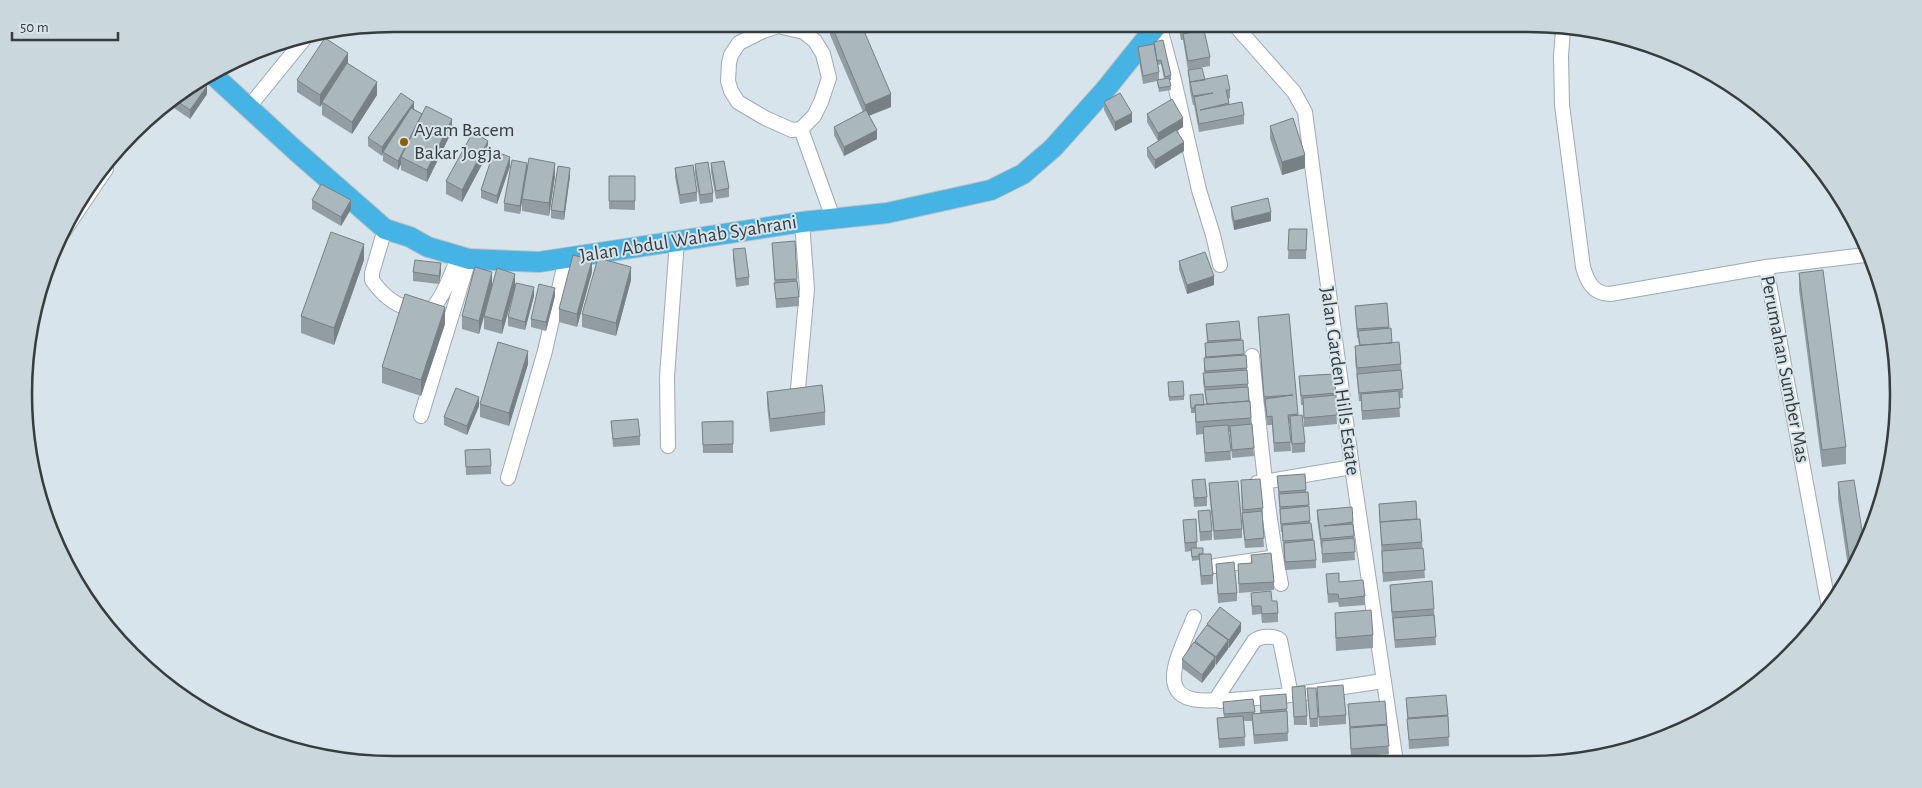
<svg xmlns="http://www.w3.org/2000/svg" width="1922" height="788" font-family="'Alegreya Sans',sans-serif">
	<rect width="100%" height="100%" fill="#d7e4eb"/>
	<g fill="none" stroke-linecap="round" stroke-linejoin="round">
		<g stroke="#9daab0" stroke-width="16">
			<path id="minor" d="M1159 24 1174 80 1199 190 1213 235 1220 265
				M1234 24 1294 92 1305 112 1352 467 1396 762
				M1563 30 1561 56 1562 105 1583 267C1587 281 1593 294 1610 294L1766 267 1829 608
				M248 108 304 39
				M801 129 814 116 821 102 829 78 823 54 815 41 804 32 778 26 763 31 739 43 731 55 729 63 728 81 731 91 738 102 765 118 792 130 801 129 833 218
				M385 229 372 273V280C381 293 392 304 408 308 413 310 421 313 426 312 441 307 453 269 459 255
				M62 234 106 169
				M1766 267 1865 255 1868 253
				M1252 356C1260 432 1266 510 1281 584
				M798 389 807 289 802 222
				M421 416 469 259
				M668 446 667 377 677 241
				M508 478 545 351 566 258
				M1257 483 1352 467
				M1215 566 1270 558
				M1194 617C1180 654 1147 706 1217 700
				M1291 695 1280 640C1274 635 1260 636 1254 641L1216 699 1220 701 1291 695 1383 681"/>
		</g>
		<g stroke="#bfc1c2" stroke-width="22">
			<path id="highway" d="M211 73 296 151 385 229 410 237 428 247 469 259 539 262 802 222 887 213 991 190 1023 174 1053 148 1105 90 1158 24"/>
		</g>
		<use href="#minor" stroke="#fff" stroke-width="14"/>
		<use href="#highway" stroke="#45b3e4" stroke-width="20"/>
	</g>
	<path fill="#929da3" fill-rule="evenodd" d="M830 24H861L891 107 869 116 877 139 844 156 834 135V127L863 112 830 35Z
		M1178 24H1202V30L1210 57V66L1188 70 1183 40H1181Z
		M1154 44 1171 75V80H1170L1171 90 1159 92 1157 81 1143 84 1138 55V47ZM1161 64 1164 79 1159 80V72L1158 65Z
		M348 63 377 95 352 134 322 115V104L320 107 297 92V80Z
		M1188 70 1205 80 1230 90V98L1228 99 1229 104 1244 115V124L1199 132 1194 105H1193L1190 91Z
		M207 94 190 119 174 108V99Z
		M1104 102 1132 122 1115 131 1104 110Z
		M414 109 452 131 427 182 401 170V164L398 170 383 161V154L382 156 368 146V138Z
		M1147 114 1183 127 1177 131 1184 151 1155 169 1147 156V148L1158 141 1147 122Z
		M1270 126 1305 168 1282 175 1270 138Z
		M488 153 462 202 446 194V181Z
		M711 163 729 188V197L716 199 711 172Z
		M695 164 713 193V202L700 204 695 173Z
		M510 166 497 204 481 198V190Z
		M527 167 555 176 549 216 522 211V200L520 214 504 211V203Z
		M675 168 697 192V201L680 204 675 177Z
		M570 176 564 220 551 218V210Z
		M609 176H635V210L609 209Z
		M312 200 351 209 341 226 312 209Z
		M1231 207 1271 221 1234 230 1231 215Z
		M1289 229H1307L1306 259H1288Z
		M772 243 797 279 799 306 776 308Z
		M733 249 749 277V285L736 287 733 258Z
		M364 260 334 345 301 333V316Z
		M1179 261 1214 285 1187 294 1179 269Z
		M413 272H441L439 284 413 281Z
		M592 272 577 327 559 322V309Z
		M1799 273 1846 447V464L1822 467 1799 290Z
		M631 280 616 336 582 327V314Z
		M492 285 515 286 534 296 525 330 508 326V317L513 295 502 334 484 329V317L479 334 462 329V316Z
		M555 296 546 331 531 327V319Z
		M1387 303 1389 328 1392 343 1401 364 1403 398H1399L1400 417 1362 420 1361 401H1359L1355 359V346H1359L1358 338H1357L1355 306Z
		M1289 314 1298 416 1305 443V452L1292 453 1290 423 1289 424 1291 451 1274 452 1272 425H1267L1265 406H1264L1258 317Z
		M1239 321 1241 340H1243L1244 355H1246L1249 401 1251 418 1254 456 1232 458 1230 432H1229L1231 460 1205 462 1203 434 1196 435 1195 413H1191L1190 395 1204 405 1206 404 1203 381V373H1204V358H1205V343H1207L1206 324Z
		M445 324 421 396 382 383V367Z
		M528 364 509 426 480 417V404Z
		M1334 374 1337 424 1304 427 1303 405H1301L1299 376Z
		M1168 387 1184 396V400L1169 401Z
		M767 392 825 412V425L770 432 767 405Z
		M479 406 467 435 444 425V417Z
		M611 421 640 436V445L613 447Z
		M733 421V453H703L702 422Z
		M465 450 491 466V474L466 475Z
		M1305 474 1306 492H1308L1310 523H1311L1313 540 1316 560V568L1285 570 1282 532H1281L1277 476Z
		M1192 480 1207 497V506L1194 507Z
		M1241 480 1263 508 1262 517 1264 547 1245 548 1242 521Z
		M1838 482 1864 543 1849 574 1838 499Z
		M1209 483 1242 529V538L1214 540 1209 492Z
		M1379 504 1417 519 1422 542 1425 578 1383 582Z
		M1352 507 1355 560 1322 563V548H1321L1317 518V510Z
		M1198 511 1212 531V540L1200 541Z
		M1183 520 1197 542V548L1203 554 1213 575V584L1201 585 1199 560 1192 561 1191 551 1185 552Z
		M1251 555 1274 582V590L1239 593 1238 564 1251 563Z
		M1216 564 1237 593V601L1218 603Z
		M1326 574 1365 596V605L1339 607 1338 602 1328 603Z
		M1390 585 1434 609 1436 645 1395 648 1390 597Z
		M1251 593 1272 601 1278 613V622L1262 623 1261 614 1252 615Z
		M1335 613 1373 635V648L1336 651 1335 626Z
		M1207 624 1241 631 1229 648H1228V649L1216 665 1215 664V666L1202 683 1182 668V659L1207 625Z
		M1292 687 1307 716V725H1294Z
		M1317 687 1346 715V724L1319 726Z
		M1307 688 1318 718V727H1310Z
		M1260 696 1287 709 1288 741 1254 744 1252 721H1244L1245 746 1219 748 1217 718H1224L1223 702 1253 699 1255 714 1260 713Z
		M1406 698 1448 715 1449 746 1409 749Z
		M1348 704 1387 724 1389 754 1351 757Z"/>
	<path fill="#778084" d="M1105 24H1110L1105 28Z
		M348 53V65L322 102V104L320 107V95Z
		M377 82V95L352 134V122Z
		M207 86V94L190 119V110Z
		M891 94V107L865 117V105Z
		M414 102V111L383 152 382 156V147Z
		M1132 113V122L1115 131V122Z
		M422 114 401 157V164L398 170V161Z
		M1183 118V127L1158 142V133Z
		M452 119V131L427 182V170Z
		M877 130V139L844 156V147Z
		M488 141V153L462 202V190Z
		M1184 142V151L1155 169V160Z
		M1305 155V168L1282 175V162Z
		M510 157V166L497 204V196Z
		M527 163V171L520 214V206Z
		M555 163V176L549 216V203Z
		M570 168V176L564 220V212Z
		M351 200V209L341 226V217Z
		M1271 212V221L1234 230V221Z
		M364 244V260L334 345V328Z
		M592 260V272L577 327V314Z
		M441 263V272L439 284V276Z
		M631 267V280L616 336V323Z
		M492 272V285L479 334V321Z
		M515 274V287L502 334V321Z
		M1214 276V285L1187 294V285Z
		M534 287V296L525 330V322Z
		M555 288V296L546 331V322Z
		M445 307V324L421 396V380Z
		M528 351V364L509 426V413Z
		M479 397V406L467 435V426Z
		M1241 623V631L1229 648V640Z
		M1228 640V649L1216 665V657Z
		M1215 657V666L1202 683V675Z"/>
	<path fill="#aab7bd" stroke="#778084" d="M831 24H861L891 94 865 105Z
		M1179 24H1202V28L1181 32Z
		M1204 30 1210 57 1188 61 1183 34Z
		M325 38 348 53 320 95 297 80Z
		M1163 40 1171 75 1165 77 1161 60 1157 61 1154 42Z
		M1154 44 1159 72 1143 76 1138 47Z
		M347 63 377 82 352 122 322 102Z
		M1202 68 1205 80 1190 82 1188 70Z
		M1227 75 1230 90H1226L1229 103 1200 110 1242 102 1244 115 1199 124 1194 97 1213 93 1193 96 1190 82Z
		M1169 78 1171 86 1159 88 1157 80Z
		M199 80 207 86 190 110 174 99 175 97Z
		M401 93 414 102 382 147 368 138Z
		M1120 93 1132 113 1115 122 1104 102Z
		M1172 99 1183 118 1158 133 1147 114Z
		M426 106 452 119 427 170 401 157Z
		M411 108 422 114 398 161 383 152Z
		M866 110 877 130 844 147 834 127Z
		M1293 118 1305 155 1282 162 1270 126Z
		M1176 130 1184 142 1155 160 1147 148Z
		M473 132 488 141 462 190 446 181Z
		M494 151 510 157 497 196 481 190Z
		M529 158 555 163 549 203 522 199Z
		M512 160 527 163 520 206 504 203Z
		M724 161 729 188 716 191 711 163Z
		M708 162 713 193 700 195 695 164Z
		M693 165 697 192 680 195 675 168Z
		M558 166 570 168 564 212 551 210Z
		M609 176H635V201H609Z
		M321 184 351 200 341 217 312 200Z
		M1268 198 1271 212 1234 221 1231 207Z
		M1289 229H1307L1306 250H1288Z
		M331 232 364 244 334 328 301 316Z
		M795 241 797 279 775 280 772 243Z
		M745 248 749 277 736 279 733 249Z
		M1205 252 1214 276 1187 285 1179 261Z
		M573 255 592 260 577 314 559 309Z
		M598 258 631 267 616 323 582 314Z
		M415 260 441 263 439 276 413 272Z
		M475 267 492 272 479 321 462 316Z
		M497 268 515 274 502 321 484 316Z
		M1823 270 1846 447 1822 450 1799 273Z
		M797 281 799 297 776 299 774 283Z
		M516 283 534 287 525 322 508 317Z
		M539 284 555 288 546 322 531 319Z
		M405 294 445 307 421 380 382 367Z
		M1387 303 1389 327 1357 329 1355 306Z
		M1289 314 1298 414 1288 415 1291 442 1274 443 1272 416 1267 417 1265 399 1293 395 1264 397 1258 317Z
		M1239 321 1241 339 1208 341 1206 324Z
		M1391 328 1392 343 1360 345 1358 331Z
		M1243 340 1244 354 1206 357 1205 343Z
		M498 342 528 351 509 413 480 404Z
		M1399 342 1401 364 1357 368 1355 346Z
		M1246 355 1247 368 1205 371 1204 358Z
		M1247 370 1248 384 1205 387 1203 373Z
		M1401 370 1403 389 1359 393 1357 374Z
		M1334 374 1336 393 1301 396 1299 376Z
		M1183 381 1184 396 1169 397 1168 382Z
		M822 385 825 412 770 419 767 392Z
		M1248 387 1249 401 1207 404 1205 390Z
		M456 388 479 397 467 426 444 417Z
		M1399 391 1400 408 1362 411 1361 394Z
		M1203 394 1204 405H1195V408H1191L1190 395Z
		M1336 395 1337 415 1304 418 1303 398Z
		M1250 401 1251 418 1196 422 1195 405Z
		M1302 415 1305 443 1292 444 1290 416Z
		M638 419 640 436 613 439 611 421Z
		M733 421V444L703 445 702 422Z
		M1252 424 1254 448 1232 450 1230 426Z
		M1228 425 1231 451 1205 453 1203 427Z
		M490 449 491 466 466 467 465 450Z
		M1305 474 1306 490 1279 492 1277 476Z
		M1205 479 1207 497 1194 498 1192 480Z
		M1260 479 1263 508 1243 510 1241 480Z
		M1854 480 1864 543 1851 570 1838 482Z
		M1238 481 1242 529 1214 531 1209 483Z
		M1308 492 1309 505 1280 507 1279 494Z
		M1416 501 1417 519 1380 522 1379 504Z
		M1309 506 1310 521 1281 524 1280 509Z
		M1352 507 1353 522 1324 526 1353 524 1354 536 1321 539 1317 510Z
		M1210 510 1212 531 1200 532 1198 511Z
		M1262 511 1264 538 1245 540 1242 513Z
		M1196 519 1197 542 1185 543 1183 520Z
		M1420 519 1422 542 1382 545 1380 522Z
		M1311 523 1313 539 1283 541 1282 525Z
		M1354 538 1355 552 1322 554V541Z
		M1314 540 1316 560 1285 562 1284 543Z
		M1191 548H1203V554H1199V556L1192 557Z
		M1423 548 1425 570 1383 573 1382 551Z
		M1271 553 1274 582 1239 584 1238 564 1252 563 1251 555Z
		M1199 554H1211L1213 575 1201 576Z
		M1234 562 1237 593 1218 594 1216 564Z
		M1339 573V582L1363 580 1365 596 1339 599 1338 594H1328L1326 574Z
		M1432 581 1434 609 1392 612 1390 585Z
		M1271 591 1272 601H1277L1278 613 1262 614 1261 606H1252L1251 593Z
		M1220 607 1241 623 1229 640 1207 624Z
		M1371 610 1373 635 1336 638 1335 613Z
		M1434 615 1436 637 1395 640 1393 618Z
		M1207 625 1228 640 1216 657 1195 641Z
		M1194 642 1215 657 1202 675 1182 659Z
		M1343 685 1346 715 1319 717 1317 687Z
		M1305 686 1307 716 1294 717 1292 687Z
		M1307 688H1316L1318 718 1310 719Z
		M1286 694 1287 709 1261 711 1260 696Z
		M1446 695 1448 715 1408 718 1406 698Z
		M1253 699 1255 712 1224 714 1223 702Z
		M1385 701 1387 724 1350 727 1348 704Z
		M1287 711 1288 733 1254 735 1252 714Z
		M1243 716 1245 737 1219 739 1217 718Z
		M1448 716 1449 737 1409 740 1407 719Z
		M1387 725 1389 746 1351 749 1350 728Z
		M1605 752 1596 755V753Z
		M1575 759V761H1555Z"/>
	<circle fill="#896200" stroke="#d7e4eb" stroke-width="2" cx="404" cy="142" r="5"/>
	<g text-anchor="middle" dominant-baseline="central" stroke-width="4" stroke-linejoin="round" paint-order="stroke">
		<g font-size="20" fill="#373d3f" stroke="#d7e4eb" text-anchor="start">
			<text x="414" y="130">Ayam Bacem<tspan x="414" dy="23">Bakar Jogja</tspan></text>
		</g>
		<g font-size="20" fill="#373d3f" stroke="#d7e4eb">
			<text transform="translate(688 239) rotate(-9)">Jalan Abdul Wahab Syahrani</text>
			<text transform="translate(1785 369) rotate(79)">Perumahan Sumber Mas</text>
			<text transform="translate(1340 381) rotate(82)">Jalan Garden Hills Estate</text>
		</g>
	</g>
	<path d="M0 0H1922V788H0ZM394 32H1528A362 362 0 0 1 1890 394V394A362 362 0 0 1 1528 756H394A362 362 0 0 1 32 394V394A362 362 0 0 1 394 32Z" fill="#cad7dd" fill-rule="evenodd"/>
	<path fill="none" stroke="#373d3f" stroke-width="2.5" d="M394 32H1528A362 362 0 0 1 1890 394V394A362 362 0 0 1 1528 756H394A362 362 0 0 1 32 394V394A362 362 0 0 1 394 32Z"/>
	<path d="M12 32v8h106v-8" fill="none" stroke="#373d3f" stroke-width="2.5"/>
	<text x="20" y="32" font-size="15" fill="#373d3f" stroke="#d7e4eb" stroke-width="4" paint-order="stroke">50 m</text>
</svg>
